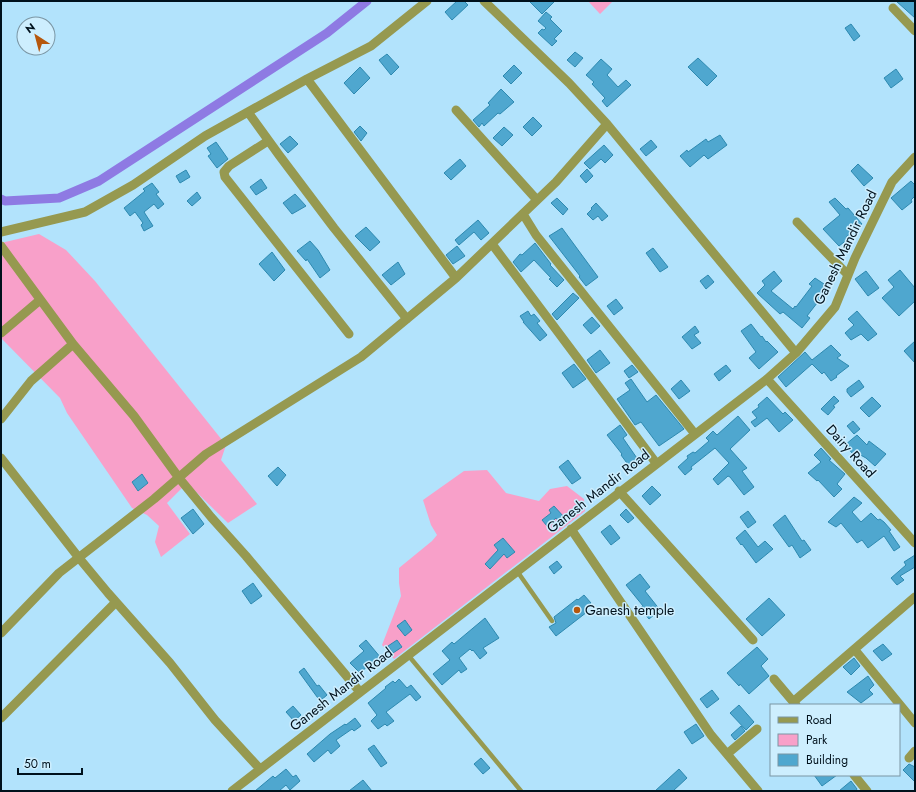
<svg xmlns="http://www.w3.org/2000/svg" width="916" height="792" font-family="Jost,sans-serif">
	<rect width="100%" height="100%" fill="#b2e3fc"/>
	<path fill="#f8a0c9" d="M588 1H613L600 14Z
		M39 234 66 250 95 281 226 445 221 460 257 504 228 523 187 483 167 503 190 534 161 557 155 542 159 526 147 515 132 508 67 413 60 398 1 338V243Z
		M487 470 506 493 539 501 550 489 567 486 584 499 585 511 394 659 382 645 401 596 399 583V568L432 541 437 535 431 525 423 500 464 471Z"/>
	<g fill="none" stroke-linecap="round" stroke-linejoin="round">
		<path stroke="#8e7ae3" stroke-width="9" d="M1 199 5 201 59 198 99 181 327 33 367 1"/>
	</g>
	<path fill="#4fa7cf" stroke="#2d89b0" d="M457 1H464L468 5 452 20 445 12Z
		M529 1H555L542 14Z
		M896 1H915V18Z
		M546 12 552 17 550 19 562 31 554 39 557 41 552 46 538 33 542 29 544 30 546 28 538 21Z
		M851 24 860 36 854 41 845 28Z
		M575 52 583 58 575 67 567 60Z
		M387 54 399 67 391 75 379 60Z
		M698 58 717 76 707 86 688 67Z
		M601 59 612 69 607 75 618 87 626 80 631 85 607 107 602 101 605 98 592 84 594 82 586 75Z
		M514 65 522 73 511 84 503 76Z
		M360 67 370 78 354 94 344 83Z
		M896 69 903 79 891 88 884 78Z
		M501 89 514 102 500 114 498 113 484 126 482 123 479 127 473 120 490 105 488 103Z
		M533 117 542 126 532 136 523 127Z
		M360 126 367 133 361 141 354 132Z
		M504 127 513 135 502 146 493 138Z
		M720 135 727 145 708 159 704 155 690 167 680 156 687 150 688 152 706 139 708 142Z
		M290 136 298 144 288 153 280 144Z
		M651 140 657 147 646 156 640 149Z
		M216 142 228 159 217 168 208 156 211 154 207 148Z
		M604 145 613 155 605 163 601 159 590 169 584 163Z
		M460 159 466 166 451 180 444 173Z
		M858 164 873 178 864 186 851 171Z
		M587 169 593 176 586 183 580 176Z
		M186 170 190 177 180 183 176 176Z
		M261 179 267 188 256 195 250 187Z
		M911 181 915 185V196L911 200 912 202 902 210 891 198Z
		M152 183 159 192 156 194 164 204 158 209 154 204 144 212 153 226 144 231 141 225 143 223 135 212 130 216 124 208 145 191 143 189Z
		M197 192 201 198 192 206 187 201Z
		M295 194 306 206 292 214 283 203Z
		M557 198 568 209 563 215 551 203Z
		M835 198 846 209 848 208 862 224 846 237 848 239 839 246 823 229 840 215 829 202Z
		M596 203 608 216 602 221 598 216 593 220 587 214 592 209 591 208Z
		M478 220 489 233 481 240 474 232 459 245 455 240Z
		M366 227 380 242 370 251 355 236Z
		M562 228 598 277 586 286 579 277 580 276 549 236Z
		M310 241 318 250 330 270 320 278 307 259 306 261 297 251Z
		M535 243 551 264 550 265 564 280 557 287 549 279 551 278 534 260 521 272 513 262 520 254 522 255Z
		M457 246 465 256 453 264 446 255Z
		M653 248 668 267 660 272 646 253Z
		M272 252 285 270 274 281 259 264Z
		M398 262 405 274 391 285 382 275Z
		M900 270 915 288V301L899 316 882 298 894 287 888 280Z
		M774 271 782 281 771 291 793 309 795 306 796 307 812 286 809 284 815 278 827 286 819 296 821 298 807 316 810 318 802 328 783 312 780 314 757 293 765 285 762 281Z
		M866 271 879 288 868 296 855 279Z
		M708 275 714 282 706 289 700 281Z
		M573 293 579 298 557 320 552 314Z
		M616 299 623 308 614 315 607 306Z
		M528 311 531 316 534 314 540 321 537 323 547 335 540 341 523 322H524L520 316Z
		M857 311 877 334 868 341 861 334 851 340 845 333 854 325 848 319Z
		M592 317 600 326 591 334 583 325Z
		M751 324 761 337 762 336 766 342 767 341 778 352 759 369 749 358 756 352 741 331Z
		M695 326 699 332 694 335 701 343 692 349 682 337Z
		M915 341V363L904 351Z
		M831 345 841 355 837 358 849 366 836 376 837 377 831 381 824 372 822 374 812 364 786 387 778 377 805 352 812 360Z
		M600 350 610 363 596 373 587 360Z
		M574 364 586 379 573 388 562 373Z
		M632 365 638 372 629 378 624 371Z
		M726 365 731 371 719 381 714 374Z
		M631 379 647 402 656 395 684 429 659 446 641 422 635 425 617 399 630 390 625 383Z
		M681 380 690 391 679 399 671 389Z
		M859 380 864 387 851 397 847 392V389Z
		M834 396 839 401 833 406 835 407 828 415 821 409Z
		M767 397 783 414 785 412 793 420 779 432 767 418 755 427 751 422 757 418 752 412 759 407 758 405Z
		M872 397 881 406 869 417 860 408Z
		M738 416 750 430 730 449 747 468 742 471 754 487 744 495 730 477 728 476 718 485 713 479 729 463 715 448 691 467 692 469 685 475 678 467 688 458 687 456 693 452 695 453 709 441 706 438 713 431 717 435Z
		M853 421 860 429 854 434 847 426Z
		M620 425 627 435 623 438 641 464 632 470 621 455 622 454 607 435Z
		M857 435 867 445 869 441 886 454 875 466 866 458 855 452 853 454 845 445Z
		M821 448 831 459 829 460 845 474 837 484 842 489 834 497 818 480 817 481 808 473 821 462 814 455Z
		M568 460 581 478 572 484 559 467Z
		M278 467 286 475 277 486 268 476Z
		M142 474 148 483 138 491 132 482Z
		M652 486 661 495 650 505 642 496Z
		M854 497 862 503 852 512 861 522 871 513 878 520 880 519 884 522 891 530 889 531 900 547 894 551 884 536 868 548 862 540 857 543 841 523 836 527 828 522Z
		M554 506 564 517 559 522 556 518 547 526 542 520 551 513 549 510Z
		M193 509 204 524 193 534 181 518Z
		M626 509 634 518 628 523 620 515Z
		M748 511 756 522 748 528 740 517Z
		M785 515 802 541 804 540 811 550 800 558 792 545 789 547 773 525Z
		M610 525 620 538 611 545 601 532Z
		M745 530 758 547 765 541 773 549 756 563 742 544 741 545 736 538Z
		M503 538 515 552 507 558 504 554 490 569 485 564 498 550 494 545Z
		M915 555V567L900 576 904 580 897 585 891 578 906 565 904 562Z
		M557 561 562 567 554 574 549 567Z
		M640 574 650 587 645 591 660 610 649 619 640 608 643 606 626 585Z
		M253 583 262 596 251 604 242 591Z
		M584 595 591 603 585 608 587 612 556 636 549 627 556 623 554 617 577 599 578 600Z
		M769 598 785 615 762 636 746 619Z
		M485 618 499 638 483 648 487 653 480 659 473 650 472 651 470 649 459 658 467 669 461 673 459 670 442 685 433 674 450 660 442 651 452 642 454 644Z
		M405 620 412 630 405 636 397 626Z
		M366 640 381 658 372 666 370 664 360 673 350 663 364 651 359 646Z
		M397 640 402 647 393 653 388 646Z
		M883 644 892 654 882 661 873 651Z
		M757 647 768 659 761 666 769 676 749 694 740 684 739 686 727 673Z
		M854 658 860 666 851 675 843 667Z
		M304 668 317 686 319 685 327 695 320 701 299 672Z
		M868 676 874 685 869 690 873 694 861 703 847 692Z
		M399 679 407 688 411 685 421 697 416 701 410 694 386 712 394 721 387 726 385 724 378 729 371 721 377 715 368 703 386 688 385 687 393 681 395 683Z
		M712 690 719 699 707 708 700 699Z
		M739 705 754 722 746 730 730 713Z
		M293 706 301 715 294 721 286 712Z
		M355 718 361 726 354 731 352 729 336 740 340 746 331 754 328 750 314 762 307 754 330 734 345 724 346 725Z
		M696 724 704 736 692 744 684 732Z
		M741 726 745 731 735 740 731 735Z
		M374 745 387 763 381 767 368 749Z
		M481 758 490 768 483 774 474 764Z
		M909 764 915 767V782L903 770Z
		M286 769 293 777 296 775 300 781 290 790 286 785 279 791H255L273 776 275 778Z
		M679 769 687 778 673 791H655Z
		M814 775H837L822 786Z
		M363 780 372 791H349Z
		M851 781 857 789 856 791H839Z"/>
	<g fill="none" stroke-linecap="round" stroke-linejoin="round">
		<path stroke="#969950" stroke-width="4.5" d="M517 571 552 621
			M408 655 521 791"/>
		<path stroke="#969950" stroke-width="9" d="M484 1 569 83 607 124 796 353
			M893 8 915 31
			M307 79 456 278
			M456 110 537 200
			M248 112 279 155 334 228 407 319
			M268 141 229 166 224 172 225 177 349 334
			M523 214 536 235 695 434
			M797 222 848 275
			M1 232 85 212 133 185 205 136 307 79 371 46 427 1
			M492 244 656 463
			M1 246 73 344 134 416 179 478 211 517 246 556 360 692
			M1 333 40 300
			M767 379 915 543
			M1 419 31 381 73 344
			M1 458 79 558 108 593 170 663 215 720 260 769
			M619 491 753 640
			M571 529 711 735 758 791
			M1 633 59 573 154 499 206 454 361 357 456 278 556 182 607 124
			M855 650 915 723
			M774 679 796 705
			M793 702 915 597
			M1 718 116 602
			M727 754 757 729
			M909 758 915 751
			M854 775 867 791
			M232 791 767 379 796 353 835 307 855 258 892 182 915 157"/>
	</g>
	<circle fill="#b6570d" stroke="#cdeefe" stroke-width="1.5" cx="577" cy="610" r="4"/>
	<g text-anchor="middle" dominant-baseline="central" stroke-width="3" stroke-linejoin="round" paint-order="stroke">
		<g font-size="14" fill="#00111c" stroke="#cdeefe">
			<text transform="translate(845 247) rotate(-64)">Ganesh Mandir Road</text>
			<text transform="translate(851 451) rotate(48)">Dairy Road</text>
			<text transform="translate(598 491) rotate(-38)">Ganesh Mandir Road</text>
			<text transform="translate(341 689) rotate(-38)">Ganesh Mandir Road</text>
		</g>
		<g font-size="14" fill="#00111c" stroke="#cdeefe" text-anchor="start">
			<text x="585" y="610">Ganesh temple</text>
		</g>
	</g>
	<rect width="916" height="792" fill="none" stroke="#00111c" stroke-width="4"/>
	<rect x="770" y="704" width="130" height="72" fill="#cdeefe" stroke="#7b96a4"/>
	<rect x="778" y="717" width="20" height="6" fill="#969950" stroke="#7b96a4"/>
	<text x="806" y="724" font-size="12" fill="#00111c">Road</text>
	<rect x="778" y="734" width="20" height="12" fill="#f8a0c9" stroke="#7b96a4"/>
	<text x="806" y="744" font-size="12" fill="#00111c">Park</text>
	<rect x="778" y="754" width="20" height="12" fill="#4fa7cf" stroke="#7b96a4"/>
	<text x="806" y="764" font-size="12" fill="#00111c">Building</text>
	<g transform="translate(36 36) rotate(324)"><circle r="19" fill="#cdeefe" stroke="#7b96a4"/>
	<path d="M0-3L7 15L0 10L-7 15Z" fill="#b6570d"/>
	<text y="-6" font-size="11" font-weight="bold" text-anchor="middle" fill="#00111c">N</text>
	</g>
	<path d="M18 768v6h64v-6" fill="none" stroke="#00111c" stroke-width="2"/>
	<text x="24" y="768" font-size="12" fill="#00111c" stroke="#cdeefe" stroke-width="3" paint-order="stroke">50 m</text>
</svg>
